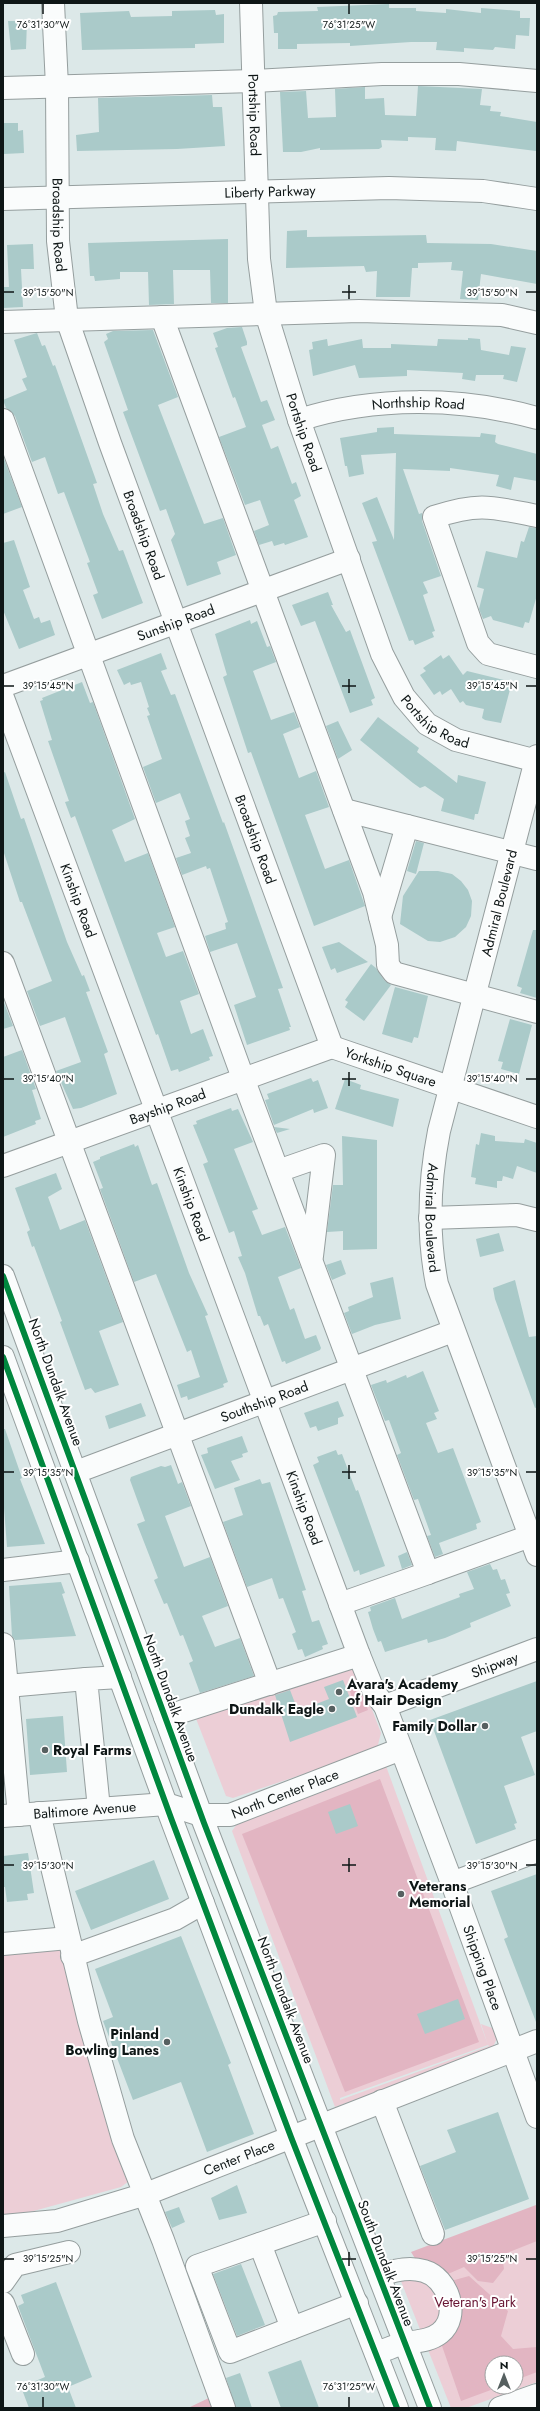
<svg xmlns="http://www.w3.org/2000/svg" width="540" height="2411" font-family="Jost,sans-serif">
	<rect width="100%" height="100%" fill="#dce8e8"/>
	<path fill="#ecced6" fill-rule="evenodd" d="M354 1662 381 1733 377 1749 233 1798 226 1796 195 1716Z
		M386 1766 488 2045 481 2024 495 2029 499 2033 492 2050 335 2107 232 1831 237 1824ZM488 2045 489 2046 340 2100V2098Z
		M3 1947 64 1948 129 2181 121 2187 19 2215 3 2217Z
		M537 2214V2382L466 2408H451L395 2266ZM492 2363H516V2387H492Z"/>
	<path fill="#e2b5c2" d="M356 1681 368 1710 358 1714 347 1683Z
		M380 1779 479 2042 345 2092 242 1834Z
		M536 2205 537 2241 502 2255 504 2269 493 2283 478 2281 464 2267 441 2277 419 2265 411 2252Z
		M469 2276 508 2311 501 2336 513 2349 537 2347V2372L516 2380V2363H492V2387H499L461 2401 441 2343 451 2281Z
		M215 2395 220 2408H188Z"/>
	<path fill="#aacac9" d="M389 4V8H416V11L446 13V9L481 13V8L520 11V18H530L529 36 516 35 515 49 495 47 493 50 464 48V52L436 50 437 42H411L350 46V43L297 44V49H278V33H274L273 16 277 15 278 12 318 11 317 7Z
		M215 10 216 15 224 14V43L195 44V48L82 50 80 13 129 11 131 17 172 16V11Z
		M8 21H27L26 49 11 50Z
		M418 86 482 89 480 105 491 106 490 111 501 112 500 116 537 122 536 151 457 141 456 151 435 150 436 138 408 137V141L381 140 382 147 379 149 320 150V148L301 152H283L280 92 306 91 308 118 336 117 335 89 365 87V99L384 98 385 115 416 116Z
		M212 95 213 107H222L225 146 177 149 77 151 76 135 99 132 98 98Z
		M4 123H18V131L23 130 24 153 4 154Z
		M307 230V237L426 235 427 243 491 244 537 251V284L481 274 478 300 460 299 463 271 451 270 452 262 418 263V268H412L410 297H376L377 271 366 272 364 266 286 268 287 231Z
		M228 239V303H211L210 270H173L174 304 149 305 148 272H120V279L95 281 94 276H90L88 243Z
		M33 244 34 269H21L23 307 3 308V287H9L7 245Z
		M242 327 247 342V345L241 347 261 402 267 400 275 420 262 425 271 449 278 446 292 484 296 482 301 496 294 500 308 537 285 545 284 543 274 546 272 541 259 545 254 531 269 525 260 500 245 505 219 437 246 427 235 397 233 398 215 348 218 347 213 333 227 328Z
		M153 330 178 397 158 405 204 524 223 518 236 555 217 562 221 574 187 586 171 540 175 534 166 509 160 511 145 471 123 412 128 410 104 342 108 339 106 334 113 331Z
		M37 333 42 346 45 345 53 366 55 365 97 483 93 484 103 514 119 551 123 550 143 603 102 619 93 595 98 593 87 563 90 562 64 492 58 494 45 457 32 462 15 416 6 408 3 400 27 390 22 379 27 377 14 340Z
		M468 338 480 339 481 350 509 355 511 346 526 348 517 382 503 379 504 375H476L475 381 462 379 463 373 407 370V376L359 378 355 365 313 376 309 350 313 349 312 342 327 339 328 346 362 339 363 348H391V344L437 346 438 339 468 340Z
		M394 427V434L480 437 481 433 496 435 495 442 498 444 537 454V481L514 477 511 490 496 486 499 475 450 468V471L403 469 419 514 422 513V521L441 576 423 582 428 593 423 595 435 631 432 632 434 637 415 645 413 640 409 641 372 542 377 541 362 503 377 497 394 540 396 453 361 455 364 474 349 477 347 466H345L340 438 377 432V428Z
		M3 456 22 507 3 514Z
		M529 527 537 528V595L529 623 525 622 523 628 493 620 491 616 483 619 479 609 484 589 477 587 486 551 517 558 521 541 524 542Z
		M14 540 30 587 23 590 34 619 39 617 41 623 50 620 55 635 19 649 3 610V543Z
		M328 592 333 605H331L346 632 350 630 375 698 371 700 373 705 350 713 315 621 301 626 292 605Z
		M250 620 251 624 257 621 267 647 270 646 276 662 253 671 271 720 294 712 300 727 283 734 299 778 316 771 329 807 305 815 325 869 349 860 365 906 314 926 251 752 248 753 223 677 227 675 215 634Z
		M161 653 167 669 161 671 171 695 175 694 223 823 224 822 283 988 278 989 291 1027H289L290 1030 247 1045 234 1005 256 997 237 943 210 952 205 936 226 929 225 923 228 922 210 868 207 869 206 866 182 875 176 858 191 853 185 838 190 836 185 821 190 819 180 793 156 803 143 767 162 759 147 716 150 715 147 708 149 707 141 682 131 685 130 682 124 685 117 670Z
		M441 655 443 659 449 655 463 675 467 671 512 682 501 723 485 720 482 718 484 709 466 705 463 701 460 703 451 689 442 695 440 691 434 695 420 675 426 671 423 668Z
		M82 682 90 703 93 702 135 819 112 830 125 862 148 853 175 927 157 933 166 957 183 951 199 994 180 1001 191 1034 203 1029 213 1056 209 1057 210 1060 179 1072 178 1069 171 1071 158 1034 156 1035 75 816 71 818 65 802 69 801 48 741 52 740 40 701 43 700 42 698Z
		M378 717 419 748 417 752 457 783 458 775 486 782 478 814H475L474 820 441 811 444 799 425 786 420 788 413 783 360 740Z
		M338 721 352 750 338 759 326 726Z
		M5 772 21 819 24 818 67 942 82 976 84 975 90 991 86 992 108 1052 104 1054 117 1094 81 1108 73 1109 56 1071 81 1062 65 1017 40 1026 27 991 52 981 22 902H20L3 850V773Z
		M416 841 424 843 416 874 407 871Z
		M419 871H438L452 874 461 881 468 890 472 901 471 916 466 927 455 937 440 942 428 941 400 924 403 896Z
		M533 930H537V998L520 993 522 988 517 986Z
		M339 942 368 962 337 973 335 968 331 970 322 947Z
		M371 964 376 968 384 980 391 985 364 1021 345 1007 348 1002 345 1000Z
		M395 987 428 996 418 1038 414 1037 412 1043 382 1034Z
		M3 1000 13 1026 3 1029Z
		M510 1019 532 1025 519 1074 501 1069 503 1062 498 1061Z
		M22 1050 36 1089 32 1090 41 1119 35 1121 36 1124 3 1137V1057Z
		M311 1078 313 1082 318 1080 328 1108 314 1113 313 1109 274 1125 265 1100 269 1099 267 1094Z
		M345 1079 361 1085 360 1089 399 1099 393 1127 335 1109Z
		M231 1108 232 1111 238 1109 253 1142 234 1149 258 1209 252 1211 262 1235 285 1227 301 1268 278 1277 290 1310 294 1308 305 1339 316 1335 321 1348 320 1350 286 1364 285 1361 282 1362 268 1324 264 1326 260 1316H258L245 1273 238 1257 242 1256 234 1231 229 1233 203 1164 208 1162 193 1125 197 1124 196 1121Z
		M274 1127 290 1129 277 1133Z
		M481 1133 495 1136V1141L524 1143 525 1139 537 1143V1173L517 1166 513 1179 503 1176 502 1181H497V1188L475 1184 476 1178 471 1177 476 1144 479 1145Z
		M342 1136 377 1140V1249L343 1250V1231L327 1232 333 1185H343Z
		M134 1144 135 1147 138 1145 152 1185 157 1183 189 1273 208 1315 205 1316 228 1382 223 1384 224 1387 188 1400 187 1396 181 1398 177 1385 200 1377 191 1350 187 1352 156 1274 134 1282 100 1189 103 1188 93 1162 100 1159V1157Z
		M56 1173 62 1189 48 1197 60 1230 85 1220 123 1322 99 1331 119 1385 95 1393 91 1388 85 1390 60 1322 62 1321 34 1246 32 1247 27 1232 30 1230 15 1188Z
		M499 1233 504 1251 480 1257 476 1239Z
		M341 1260 346 1274 332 1280 326 1265Z
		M393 1277 401 1319 375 1325 352 1334 344 1313 349 1311 348 1307 373 1297 370 1283Z
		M515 1280 529 1337 537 1336V1407L535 1408 495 1299 493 1288Z
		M423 1371 439 1411 434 1413 437 1419 426 1423 438 1453 453 1448 481 1522 476 1524 477 1529 439 1543 443 1554 435 1557 427 1536 431 1535 418 1499 414 1500 397 1455 401 1453 389 1420 385 1421 371 1385 386 1380 387 1383 406 1375 407 1378Z
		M338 1401 344 1416 338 1418V1424L318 1431 316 1426 310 1428 304 1413Z
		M141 1403 146 1416 109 1429 105 1416Z
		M3 1429H5L22 1478 20 1479 45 1544 7 1547 3 1495Z
		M242 1436 248 1452 242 1454 243 1457 231 1461 240 1480 215 1489 201 1455 208 1453 207 1448Z
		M336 1450 338 1455 342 1454 356 1491 358 1490 385 1566 360 1575 359 1570 354 1572 313 1465 319 1462 317 1457Z
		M171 1465 178 1484 182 1482 191 1506 165 1516 184 1567 210 1557 228 1606 202 1616 215 1647 240 1638 254 1676 200 1693 189 1663 193 1661 183 1635 180 1636 167 1603 164 1604 154 1580 158 1578 137 1524 145 1521 130 1480 131 1477 161 1466 165 1467Z
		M260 1479 262 1484 270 1482 306 1590 302 1591 312 1622 319 1620 328 1644 322 1646 323 1649 305 1657 302 1649 298 1650 292 1634 296 1632 283 1598 279 1599 272 1578 247 1587 223 1522 243 1515 234 1488Z
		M407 1552 412 1565 402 1569 398 1556Z
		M490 1564 493 1570 497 1569 501 1580 505 1579 510 1593 506 1594 511 1606 470 1623 471 1627 445 1638 428 1643 427 1639 385 1652 381 1641 378 1642 373 1629 368 1612 371 1611 370 1607 395 1598 402 1619 460 1597 459 1594 474 1589 467 1572Z
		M61 1582 65 1593 62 1594 76 1636 15 1640 12 1636 9 1586Z
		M343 1680 357 1717 290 1742 275 1695 290 1690 298 1711 329 1699 324 1687Z
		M537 1681V1731L521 1737 535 1775 504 1786 517 1823 514 1824 516 1829 476 1844 430 1720Z
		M63 1716 67 1772 30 1775 26 1719Z
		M350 1804 358 1826 336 1834 328 1812Z
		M28 1853 34 1893 27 1894 28 1900 7 1902 5 1887H3V1856Z
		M154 1860 169 1899 91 1930 75 1891Z
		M537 1874V2022H536L504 1939 508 1937 491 1891Z
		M181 1936 231 2063 228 2065 254 2134 207 2152 181 2082 133 2100 103 2021 113 2017 95 1969Z
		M458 1999 465 2019 425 2034 417 2014Z
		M498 2112 529 2199 445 2230 420 2166 456 2152 447 2130Z
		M237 2185 247 2213 219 2220 211 2198Z
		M179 2207 185 2222 172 2228 165 2212Z
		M241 2264 265 2325 237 2336 213 2274Z
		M56 2282 92 2377 68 2387 76 2408H29L21 2387 45 2377 18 2306 24 2303 21 2295Z
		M301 2360 319 2408H281L268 2372Z
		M240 2373 245 2387 252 2408H236L226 2378Z"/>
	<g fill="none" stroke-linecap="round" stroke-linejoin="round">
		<g stroke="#959e9e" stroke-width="24">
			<g id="minor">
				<path id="s1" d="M53 3 57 86 58 241 67 319 110 443 332 1047"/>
				<path id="s2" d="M251 3 259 259 266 313 299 420 382 654 404 697 427 724 456 740 537 761"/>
				<path d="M3 88 254 81 382 74H459L537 81"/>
				<path id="s3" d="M3 199 389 188 483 191 537 199"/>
				<path d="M162 317 374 892 387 945 388 965 394 973 537 1012"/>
				<path d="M3 322 359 311 502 315 537 323"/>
				<path d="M3 420 243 1078 428 1573 340 1604"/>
				<path id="s4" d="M299 420C374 396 461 397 537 418"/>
				<path d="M537 516C492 507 480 502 434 517L478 643 488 654 537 667"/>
				<path id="s5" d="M3 686 349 559"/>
				<path id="s6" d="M3 698 359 1655 374 1692 385 1706 452 1883 537 2117"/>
				<path id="s7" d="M537 756 439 1131C429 1182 427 1233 437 1284L537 1555"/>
				<path d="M344 810 537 859"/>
				<path d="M380 917 407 826"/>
				<path d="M3 963 270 1684"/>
				<path id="s8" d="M332 1047 537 1117"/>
				<path id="s9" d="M3 1166 332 1047"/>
				<path d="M278 1171 324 1155 312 1256"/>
				<path d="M430 1218 517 1215 537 1220"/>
				<path id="s10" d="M76 1472 453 1331"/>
				<path d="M3 1570 78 1561"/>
				<path d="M428 1573 530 1536"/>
				<path d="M3 1644 19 1815"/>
				<path d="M7 1686 86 1679"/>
				<path id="s11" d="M385 1706 537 1649"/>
				<path d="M165 1717 359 1655"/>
				<path d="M99 1809 86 1679 120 1677"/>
				<path d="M39 1813 89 2021 123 2139 163 2240 224 2408"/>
				<path id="s12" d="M3 1816 166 1804 201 1815H230L401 1749"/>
				<path d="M452 1883 537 1851"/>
				<path d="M3 1944 68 1938"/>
				<path d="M72 1956 175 1919 203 1903"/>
				<path d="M382 2101 433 2234"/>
				<path d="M325 2221 197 2266 230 2352 357 2303"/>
				<path id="s13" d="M3 2226 57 2221 146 2194 537 2041"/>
				<path d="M260 2244 292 2328"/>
				<path d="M3 2282 15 2265 69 2252"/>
				<path d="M3 2303 23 2354"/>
				<path d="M376 2353C386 2350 396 2345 405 2343 418 2341 430 2341 440 2333 461 2316 448 2278 424 2271 408 2266 394 2271 379 2275"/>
				<path d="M500 2408 537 2395"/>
			</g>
		</g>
		<g stroke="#959e9e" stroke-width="24">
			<path id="major" d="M3 1276 204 1823 430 2408
				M3 1357 171 1818 291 2137 397 2408"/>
		</g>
		<use href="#minor" stroke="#fafcfc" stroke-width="22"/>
		<use href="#major" stroke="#fafcfc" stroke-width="22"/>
		<g stroke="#fff" stroke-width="8">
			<path id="cycleway" d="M3 1276 204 1823 430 2408
				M3 1357 171 1818 291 2137 397 2408"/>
		</g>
		<use href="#cycleway" stroke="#00873e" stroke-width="6"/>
	</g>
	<path fill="none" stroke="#0e1616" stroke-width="1.5" d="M43 4V14M349 4V14M349 285V299M4 292H14M342 292H356M526 292H536M349 679V693M4 686H14M342 686H356M526 686H536M349 1072V1086M4 1079H14M342 1079H356M526 1079H536M349 1465V1479M4 1472H14M342 1472H356M526 1472H536M349 1858V1872M4 1865H14M342 1865H356M526 1865H536M349 2252V2266M4 2259H14M342 2259H356M526 2259H536M43 2397V2407M349 2397V2407"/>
	<g fill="#566060" stroke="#fff" stroke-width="1.5">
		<circle cx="339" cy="1692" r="4"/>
		<circle cx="332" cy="1709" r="4"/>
		<circle cx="485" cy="1726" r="4"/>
		<circle cx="45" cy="1750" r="4"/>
		<circle cx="401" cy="1894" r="4"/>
		<circle cx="167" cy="2042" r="4"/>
	</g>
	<g text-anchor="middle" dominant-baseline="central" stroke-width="4" stroke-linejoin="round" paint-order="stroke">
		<g font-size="14" fill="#0e1616" stroke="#fff">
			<text stroke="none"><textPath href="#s2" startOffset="112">Portship Road</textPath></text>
			<text stroke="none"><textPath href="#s3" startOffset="267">Liberty Parkway</textPath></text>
			<text stroke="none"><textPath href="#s1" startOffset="222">Broadship Road</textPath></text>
			<text stroke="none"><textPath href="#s4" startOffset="121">Northship Road</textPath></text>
			<text stroke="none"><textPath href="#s2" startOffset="436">Portship Road</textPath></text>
			<text stroke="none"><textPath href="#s1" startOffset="546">Broadship Road</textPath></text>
			<text stroke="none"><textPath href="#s5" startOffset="184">Sunship Road</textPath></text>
			<text stroke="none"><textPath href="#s2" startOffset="760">Portship Road</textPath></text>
			<text stroke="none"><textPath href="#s1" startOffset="870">Broadship Road</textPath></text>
			<text stroke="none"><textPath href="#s6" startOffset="216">Kinship Road</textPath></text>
			<text transform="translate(499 903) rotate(-76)">Admiral Boulevard</text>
			<text stroke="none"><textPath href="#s8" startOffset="62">Yorkship Square</textPath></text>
			<text stroke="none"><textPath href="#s9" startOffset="175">Bayship Road</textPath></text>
			<text stroke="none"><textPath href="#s6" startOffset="540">Kinship Road</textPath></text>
			<text stroke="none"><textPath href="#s7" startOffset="475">Admiral Boulevard</textPath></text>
			<text transform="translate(56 1382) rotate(70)">North Dundalk Avenue</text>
			<text stroke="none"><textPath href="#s10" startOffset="201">Southship Road</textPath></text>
			<text stroke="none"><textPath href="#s6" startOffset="864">Kinship Road</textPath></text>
			<text stroke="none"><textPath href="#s11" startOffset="117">Shipway</textPath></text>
			<text transform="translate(171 1698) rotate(70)">North Dundalk Avenue</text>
			<text stroke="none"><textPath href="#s12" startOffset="288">North Center Place</textPath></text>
			<text stroke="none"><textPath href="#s12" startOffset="82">Baltimore Avenue</textPath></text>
			<text stroke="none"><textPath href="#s6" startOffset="1358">Shipping Place</textPath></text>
			<text transform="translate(286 2000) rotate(69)">North Dundalk Avenue</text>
			<text stroke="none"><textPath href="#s13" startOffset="247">Center Place</textPath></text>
			<text transform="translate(386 2263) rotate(69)">South Dundalk Avenue</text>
		</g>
		<g font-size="14" font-weight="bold" fill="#0e1616" stroke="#fff" text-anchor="start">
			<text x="347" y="1684">Avara's Academy<tspan x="347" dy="16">of Hair Design</tspan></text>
			<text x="324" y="1709" text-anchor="end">Dundalk Eagle</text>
			<text x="477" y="1726" text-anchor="end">Family Dollar</text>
			<text x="53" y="1750">Royal Farms</text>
			<text x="409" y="1886">Veterans<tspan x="409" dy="16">Memorial</tspan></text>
			<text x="159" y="2034" text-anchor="end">Pinland<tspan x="159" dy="16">Bowling Lanes</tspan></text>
		</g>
		<g font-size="14" fill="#671533" stroke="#fff">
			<text x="475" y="2302">Veteran's Park</text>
		</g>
	</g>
	<g font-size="10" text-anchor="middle" fill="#0e1616" stroke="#fff" stroke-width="4" stroke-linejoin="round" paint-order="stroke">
		<text x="43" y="28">76°31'30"W</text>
		<text x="349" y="28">76°31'25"W</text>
		<text x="48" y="296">39°15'50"N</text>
		<text x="492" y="296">39°15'50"N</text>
		<text x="48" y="689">39°15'45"N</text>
		<text x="492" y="689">39°15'45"N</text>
		<text x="48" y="1082">39°15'40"N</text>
		<text x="492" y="1082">39°15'40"N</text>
		<text x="48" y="1476">39°15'35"N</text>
		<text x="492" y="1476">39°15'35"N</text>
		<text x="48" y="1869">39°15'30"N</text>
		<text x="492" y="1869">39°15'30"N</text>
		<text x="48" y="2262">39°15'25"N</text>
		<text x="492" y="2262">39°15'25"N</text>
		<text x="43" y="2390">76°31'30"W</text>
		<text x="349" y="2390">76°31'25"W</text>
	</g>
	<rect width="540" height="2411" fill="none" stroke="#0e1616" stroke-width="8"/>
	<g transform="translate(504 2375)"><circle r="19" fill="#ffffff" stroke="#9fa2a2"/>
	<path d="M0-3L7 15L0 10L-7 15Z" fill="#566060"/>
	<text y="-6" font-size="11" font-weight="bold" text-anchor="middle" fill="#0e1616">N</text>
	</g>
</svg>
